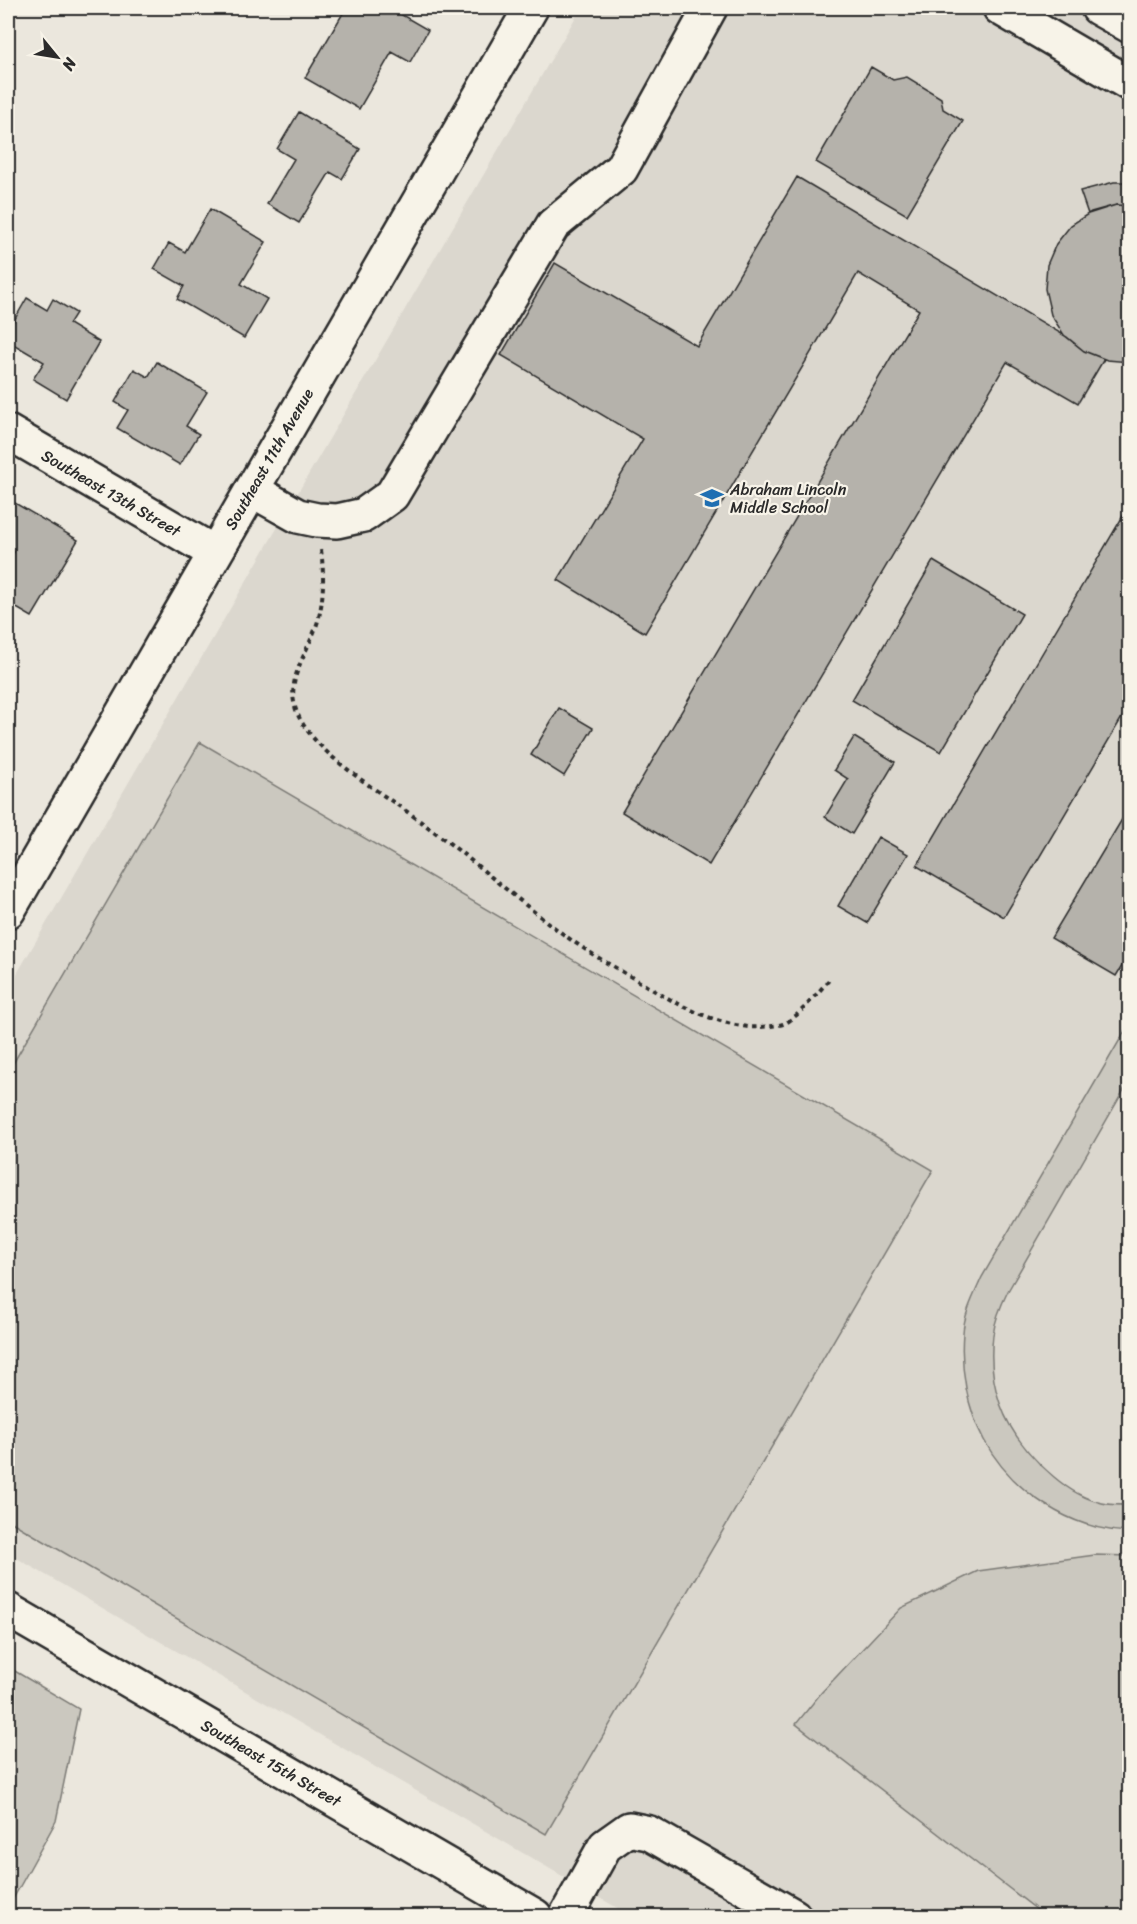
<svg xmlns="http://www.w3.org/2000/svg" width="1137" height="1924" font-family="Sriracha,sans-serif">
	<rect width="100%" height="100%" fill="#ebe7dd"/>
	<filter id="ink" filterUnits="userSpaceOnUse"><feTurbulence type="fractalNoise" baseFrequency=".0167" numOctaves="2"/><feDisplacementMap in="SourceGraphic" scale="12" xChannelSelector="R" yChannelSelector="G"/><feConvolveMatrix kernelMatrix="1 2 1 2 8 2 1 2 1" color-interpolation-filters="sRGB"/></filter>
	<g filter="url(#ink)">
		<path fill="#dbd7ce" d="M581 8H1129V1916H631L8 1553V989Z"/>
		<path fill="#cbc8bf" stroke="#7b7a75" stroke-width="1.5" d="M200 742 933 1170 546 1834 8 1520V1072Z
			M1129 1024V1081L1008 1291C1001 1305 995 1319 993 1335 986 1393 1010 1440 1054 1477 1067 1488 1084 1499 1102 1503 1110 1505 1121 1505 1129 1505V1532C1071 1530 1012 1492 984 1440 967 1408 960 1369 963 1333 964 1314 974 1295 982 1277Z
			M1095 1555 1129 1556V1916H1045L796 1724 821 1693 901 1608 978 1571Z
			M8 1667 79 1709 56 1821 8 1908Z"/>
		<path fill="#b5b2ab" stroke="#2b2b2b" stroke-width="1.5" d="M346 8H390L428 30 410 62 392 52 359 109 305 78Z
			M871 67 893 80 907 77 941 98 943 109 963 121 907 215 816 162Z
			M299 112 360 149 342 179 330 172 299 223 267 204 294 159 277 149Z
			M797 177 1067 337 1084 351 1104 359 1078 403 1007 362 709 865 622 812 919 310 858 273 645 633 558 580 643 439 501 355 555 263 697 346Z
			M1114 182H1130V206L1116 205 1088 214 1080 191Z
			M1116 205 1130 206V362L1107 360 1084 351 1064 335 1051 315 1045 289 1047 265 1056 244 1071 225 1091 212Z
			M210 209 266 242 241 284 267 299 244 338 177 299 184 286 154 269 169 243 185 252Z
			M27 298 47 310 53 299 76 313 69 324 99 342 66 399 33 379 44 362 8 341V331Z
			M157 362 207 392 186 426 199 434 180 465 117 428 128 410 115 402 134 369 148 377Z
			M8 499 78 540 32 617 8 603V562L14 552 8 548Z
			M1130 504V704L1004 917 917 866Z
			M933 561 1022 614 941 752 852 700Z
			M559 708 593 728 564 776 531 755Z
			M854 737 895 762 852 834 825 817 848 779 834 770Z
			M1130 806V953L1116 976 1051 938Z
			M878 837 908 854 867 923 838 906Z"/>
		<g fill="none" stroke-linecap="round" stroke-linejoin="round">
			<g stroke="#2b2b2b" stroke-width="38">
				<path id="minor" d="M1000 8 1130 84
					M1098 8 1130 26
					M8 432 215 553
					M252 490 298 516 317 520 337 521 364 515 392 495 553 225 621 169 710 8
					M8 911 531 8
					M8 1610 535 1916
					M566 1916 605 1846 629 1829 649 1833 794 1916"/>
			</g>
			<path stroke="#2b2b2b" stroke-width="4" stroke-dasharray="4.5 4.5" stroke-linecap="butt" d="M321 550C324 573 324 595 319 617 310 654 277 684 303 724 327 763 391 798 428 827 474 861 517 900 563 934 587 952 614 967 640 982 673 1002 709 1022 748 1027 754 1028 777 1026 783 1024 797 1019 819 991 829 980"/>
			<use href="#minor" stroke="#f7f3e8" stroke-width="33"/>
		</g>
	</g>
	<defs>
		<g id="school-bare" transform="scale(1.8)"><path d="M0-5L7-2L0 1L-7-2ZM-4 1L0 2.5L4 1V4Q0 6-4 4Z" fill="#1f6fb2" stroke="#f7f3e8" stroke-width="2.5" paint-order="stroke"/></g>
	</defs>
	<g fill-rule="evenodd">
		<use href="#school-bare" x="712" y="498"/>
	</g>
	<g text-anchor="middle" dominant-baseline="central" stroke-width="4.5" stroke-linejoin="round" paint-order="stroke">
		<g font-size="16" fill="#2b2b2b" stroke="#f7f3e8">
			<text transform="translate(269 459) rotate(-60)">Southeast 11th Avenue</text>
			<text transform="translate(111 493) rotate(30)">Southeast 13th Street</text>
			<text transform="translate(271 1763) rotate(30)">Southeast 15th Street</text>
		</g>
		<g font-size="16" fill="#2b2b2b" stroke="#f7f3e8" text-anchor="start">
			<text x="730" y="489">Abraham Lincoln<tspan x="730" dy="18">Middle School</tspan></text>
		</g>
	</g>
	<rect width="1137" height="1924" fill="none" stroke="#f7f3e8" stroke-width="30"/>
	<rect x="15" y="15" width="1107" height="1894" fill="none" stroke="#2b2b2b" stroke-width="2" filter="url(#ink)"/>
	<g transform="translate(57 57) rotate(120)" stroke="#f7f3e8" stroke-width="4.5" paint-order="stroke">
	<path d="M0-4.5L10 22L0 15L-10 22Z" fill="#2b2b2b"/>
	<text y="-9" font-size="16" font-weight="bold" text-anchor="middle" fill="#2b2b2b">N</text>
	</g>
</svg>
